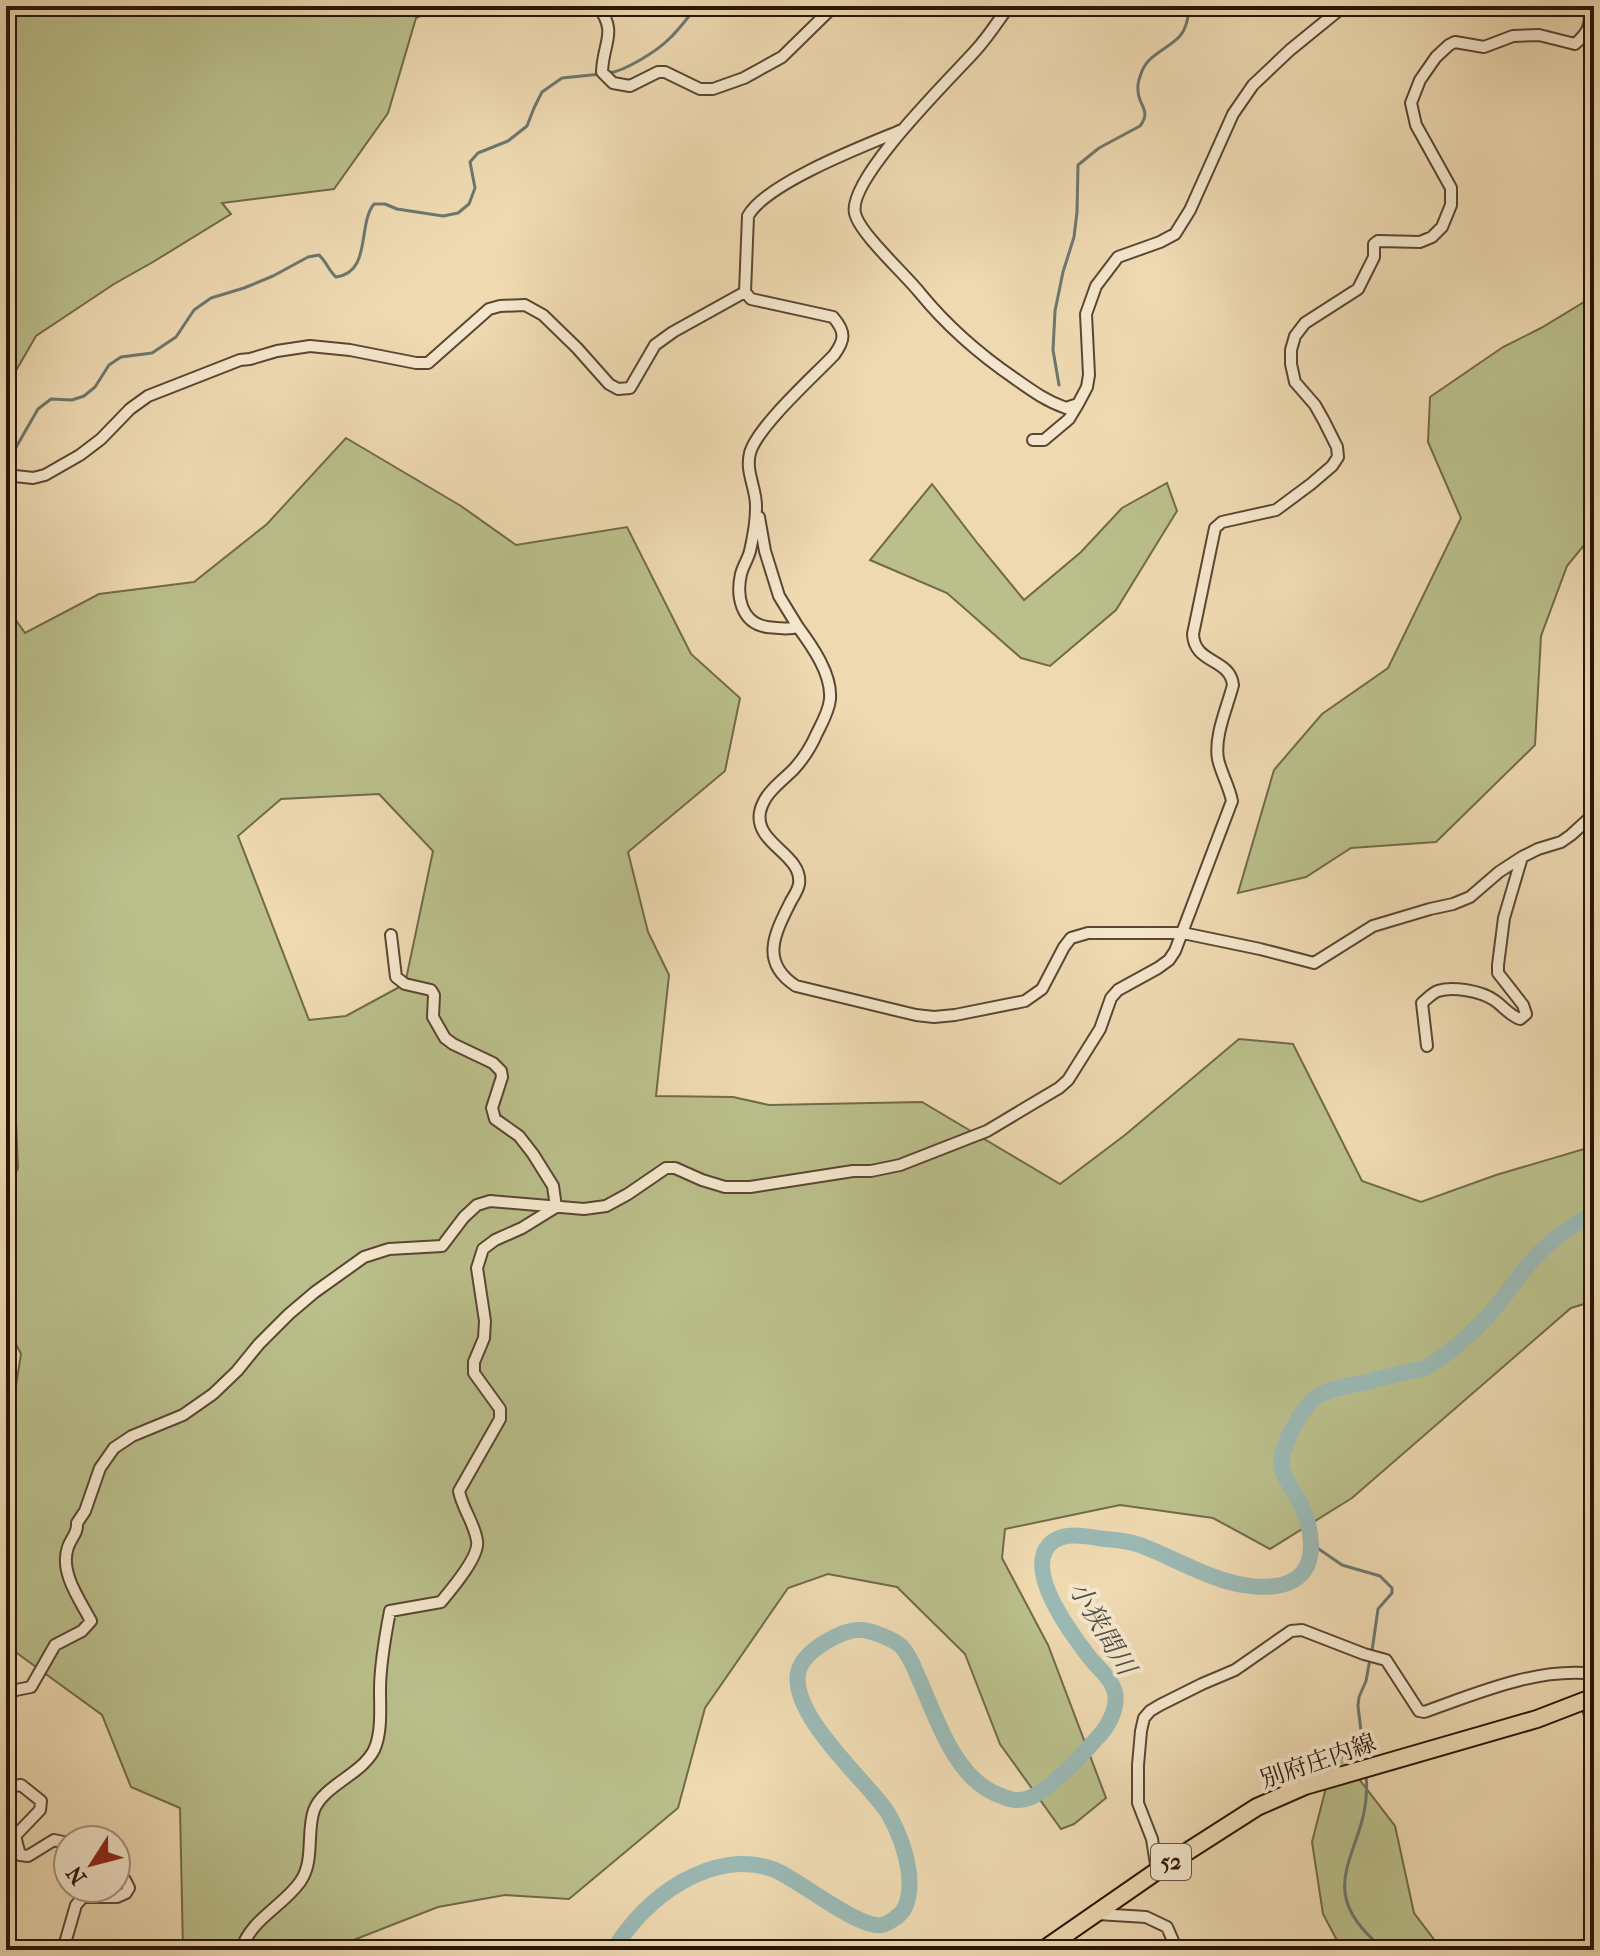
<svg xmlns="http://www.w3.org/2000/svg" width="1600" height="1956" font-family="'IM FELL French Canon','Noto Serif JP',serif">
	<rect width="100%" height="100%" fill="#eed9b1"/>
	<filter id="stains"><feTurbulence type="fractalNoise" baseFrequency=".0025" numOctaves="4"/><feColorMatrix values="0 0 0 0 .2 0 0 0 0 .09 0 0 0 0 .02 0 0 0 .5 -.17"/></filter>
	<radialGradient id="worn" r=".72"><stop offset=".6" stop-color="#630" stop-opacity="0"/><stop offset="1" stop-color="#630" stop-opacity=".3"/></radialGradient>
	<path fill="#babf8b" stroke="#716a49" stroke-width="2" fill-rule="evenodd" d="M6 6H441L416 18 388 113 334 189 222 203 231 214 153 262 114 284 36 336 6 388Z
		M1594 296V533L1567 566 1541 636 1535 745 1436 842 1351 848 1306 877 1238 893 1274 770 1322 714 1388 668 1461 518 1428 442 1430 397 1503 347 1541 328Z
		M346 438 461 506 516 545 627 527 691 654 740 698 725 771 628 852 648 932 669 975 656 1096 733 1097 769 1105 922 1102 1060 1184 1125 1135 1239 1039 1293 1044 1362 1181 1421 1202 1496 1175 1594 1146V1301L1571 1308 1352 1498 1270 1549 1213 1518 1120 1505 1005 1529 1002 1558 1048 1645 1106 1798 1074 1824 1061 1829 1000 1744 965 1654 897 1587 828 1574 788 1588 705 1708 678 1808 569 1899 505 1895 438 1907 328 1950H183L180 1808 131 1787 102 1715 14 1651 6 1657V1448L21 1354 6 1325V1192L18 1168 14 1075 6 1066V606L25 633 99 594 194 582 267 524ZM379 794 433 851 405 984 346 1016 309 1020 238 836 281 799Z
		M1167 483 1177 511 1116 610 1050 666 1021 658 947 593 870 560 932 484 978 544 1024 600 1081 552 1122 508Z
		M1336 1749 1395 1826 1414 1913 1442 1950H1342L1323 1914 1312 1842Z"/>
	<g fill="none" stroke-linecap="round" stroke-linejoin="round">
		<path stroke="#6d776f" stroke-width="3" d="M609 73C625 71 657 51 669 39 680 29 688 16 698 6
			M1059 385 1053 350 1055 311 1063 272 1074 237 1077 212 1078 165 1099 148 1140 126C1152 110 1138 106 1138 90 1137 84 1140 76 1142 71 1149 54 1168 49 1180 36 1187 28 1188 16 1190 6
			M6 470 7 463 38 409 51 399 72 400 84 396 95 387 109 365 121 357 152 353 176 337 194 310 211 298 244 288 273 276 308 257 319 255C327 262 328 270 336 277 372 272 357 225 374 204H385L397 209 443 216 458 213 469 204 475 188 470 162 478 153 508 141 527 126 534 108 542 92 562 78 601 74
			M1313 1545 1342 1565 1380 1576 1392 1588V1593L1378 1609 1372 1651
			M1365 1764 1358 1706 1359 1697 1366 1681 1370 1659
			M1366 1776C1374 1851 1302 1884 1385 1950"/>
		<path stroke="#9bb9b4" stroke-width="16" d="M614 1950C643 1898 714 1846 775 1870 799 1880 859 1929 881 1925 888 1924 900 1916 904 1909 910 1899 910 1885 909 1873 906 1851 899 1832 888 1813 867 1780 772 1701 804 1660 814 1647 843 1629 860 1630 871 1630 893 1639 901 1646 910 1655 914 1668 919 1679 936 1716 953 1774 994 1793 1006 1798 1015 1803 1029 1798 1050 1790 1082 1755 1098 1737 1109 1726 1121 1703 1113 1687 1109 1676 1097 1667 1090 1658 1073 1636 1031 1580 1045 1551 1056 1529 1084 1536 1104 1539 1116 1540 1129 1541 1140 1545 1169 1556 1196 1572 1226 1581 1242 1586 1264 1589 1281 1585 1319 1576 1314 1537 1303 1509 1298 1495 1285 1483 1282 1468 1278 1450 1302 1406 1318 1396 1334 1386 1354 1386 1371 1381 1389 1376 1407 1372 1425 1368 1448 1355 1469 1336 1488 1316 1503 1300 1515 1280 1530 1263 1547 1243 1570 1226 1594 1214"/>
		<g stroke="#5a4632" stroke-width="14">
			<path id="minor" d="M598 6C618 33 603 42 602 72L613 83 630 86 658 72H665L700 89H713L744 78 782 57 831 9 836 6
				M1009 6C998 21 988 37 976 50 952 77 847 179 855 213 859 233 905 274 920 293 947 326 979 354 1014 378 1031 390 1046 401 1066 408L1078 404 1087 387 1089 375 1086 314 1096 286 1118 257 1160 242 1175 234 1190 210 1233 114 1253 85 1290 50 1344 6
				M745 292 751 299 833 317C846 332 845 340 834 355 814 376 757 427 750 453 745 473 757 489 756 508 756 521 753 538 750 551 748 559 743 566 741 574 736 596 741 623 767 627 778 628 787 630 798 627 812 646 832 674 830 699 829 711 822 723 817 733 811 747 804 758 794 769 781 782 764 793 760 812 754 844 803 854 799 884 798 890 794 896 791 901 775 933 759 962 796 986L916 1015 934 1017 955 1015 1025 1001 1042 989 1064 947 1071 938 1088 933H1183L1260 949 1314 963 1373 926 1430 909 1453 904 1470 897 1499 872 1522 857 1538 849 1561 842 1571 835 1594 814
				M745 292 748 216C766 183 866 145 902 130
				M1033 440H1044L1069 419 1078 404
				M6 475 33 478 45 475 80 455 101 439 130 409 148 396 240 360 250 359 277 351 310 346 350 350 416 363H428L489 309 500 306 525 305 543 315 577 348 609 384 618 389 630 388 655 345 673 332 745 292
				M759 517 765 551 779 596 798 627
				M391 935 396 977 405 984 431 990 434 995 433 1017 445 1038 453 1044 493 1063 501 1071 502 1077 492 1108 495 1119 519 1136 533 1154 553 1186 556 1207
				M1427 1046 1422 1003C1427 999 1432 993 1438 991 1452 986 1481 991 1494 1000 1503 1006 1509 1015 1520 1019L1526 1014 1523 1005 1498 973V965L1504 918 1522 857
				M6 1696 16 1690 31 1687 55 1645 82 1631 91 1621C80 1600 59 1572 68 1547 71 1538 78 1533 77 1523L85 1511 100 1468 114 1448 132 1436 183 1415 213 1394 237 1371 259 1344 289 1314 315 1292 364 1257 389 1249 442 1246 464 1217 477 1205 490 1201 584 1209 606 1206 628 1194 666 1168H675L702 1180 725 1187H750L853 1171H871L900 1165 987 1131 1059 1088 1068 1080 1100 1029 1111 998 1118 990 1158 968 1169 960 1175 951 1232 801C1229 786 1221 773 1218 759 1214 736 1227 708 1233 685 1230 658 1194 664 1193 634L1215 528 1222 522 1276 510 1311 484 1332 466 1338 457 1337 447 1324 421 1315 405 1295 382 1291 364V350L1295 336 1305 323 1358 289 1374 257V244L1378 241 1420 242 1432 237 1442 227 1451 205V188L1416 125 1411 103 1420 80 1436 57 1449 45 1455 42 1484 47 1513 36 1539 35 1575 44C1588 33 1593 23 1588 6
				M1586 1701 1594 1730
				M6 1787 21 1785 41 1801 40 1810 15 1836 20 1855 28 1856 54 1840 68 1843
				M1157 1871 1152 1839 1138 1803V1765L1141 1731 1144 1718 1150 1711 1160 1705 1202 1684 1235 1670 1291 1631 1302 1630 1364 1654 1386 1660 1419 1711 1424 1712C1478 1693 1537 1667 1594 1674
				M1097 1914 1146 1917 1167 1927 1177 1950
				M63 1950 76 1905 83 1897H117L126 1893 129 1888 125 1880 116 1872
				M241 1950C251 1919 282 1907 300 1882 315 1861 306 1833 314 1810 324 1785 361 1775 374 1750 382 1733 380 1709 380 1690 380 1664 385 1637 390 1611L441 1602C451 1590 480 1556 477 1541 475 1524 462 1508 459 1491L500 1419V1409L474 1373V1362L484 1338 485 1321 477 1268 483 1249 495 1240 522 1228 556 1207"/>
		</g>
		<g stroke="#281507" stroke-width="20">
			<path id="primary" d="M1043 1950 1157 1871 1257 1807 1305 1786 1537 1719 1594 1697"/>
		</g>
		<use href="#minor" stroke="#f4e6cc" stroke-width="10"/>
		<use href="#primary" stroke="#eed9b1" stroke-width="16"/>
	</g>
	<g text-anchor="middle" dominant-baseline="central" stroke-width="8" stroke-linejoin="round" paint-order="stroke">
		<rect fill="#f4e6cc" stroke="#655442" stroke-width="2" x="1151" y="1844" width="40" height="36" rx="6"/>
		<g font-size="22" font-weight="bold" fill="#281507">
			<text x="1171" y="1862">52</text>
		</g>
		<g font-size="24" fill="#281507" stroke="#f4e6cc">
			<text transform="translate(1318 1761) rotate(-19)">別府庄内線</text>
		</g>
		<g font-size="26" font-style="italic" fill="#504e44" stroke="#f4e6cc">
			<text transform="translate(1102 1628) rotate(59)">小狭間川</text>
		</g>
	</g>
	<rect width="1600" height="1956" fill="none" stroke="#eed9b1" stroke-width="32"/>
	<rect x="8" y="8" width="1584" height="1940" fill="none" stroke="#281507" stroke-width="4"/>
	<rect x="16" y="16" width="1568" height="1924" fill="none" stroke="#281507" stroke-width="2"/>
	<g transform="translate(92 1864) rotate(234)"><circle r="38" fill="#f4e6cc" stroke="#a2927d" stroke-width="2"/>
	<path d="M0-6L14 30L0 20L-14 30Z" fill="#8f2418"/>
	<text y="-12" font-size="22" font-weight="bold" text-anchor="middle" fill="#281507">N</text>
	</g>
	<rect width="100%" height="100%" filter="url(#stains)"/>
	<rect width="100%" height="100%" fill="url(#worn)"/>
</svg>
